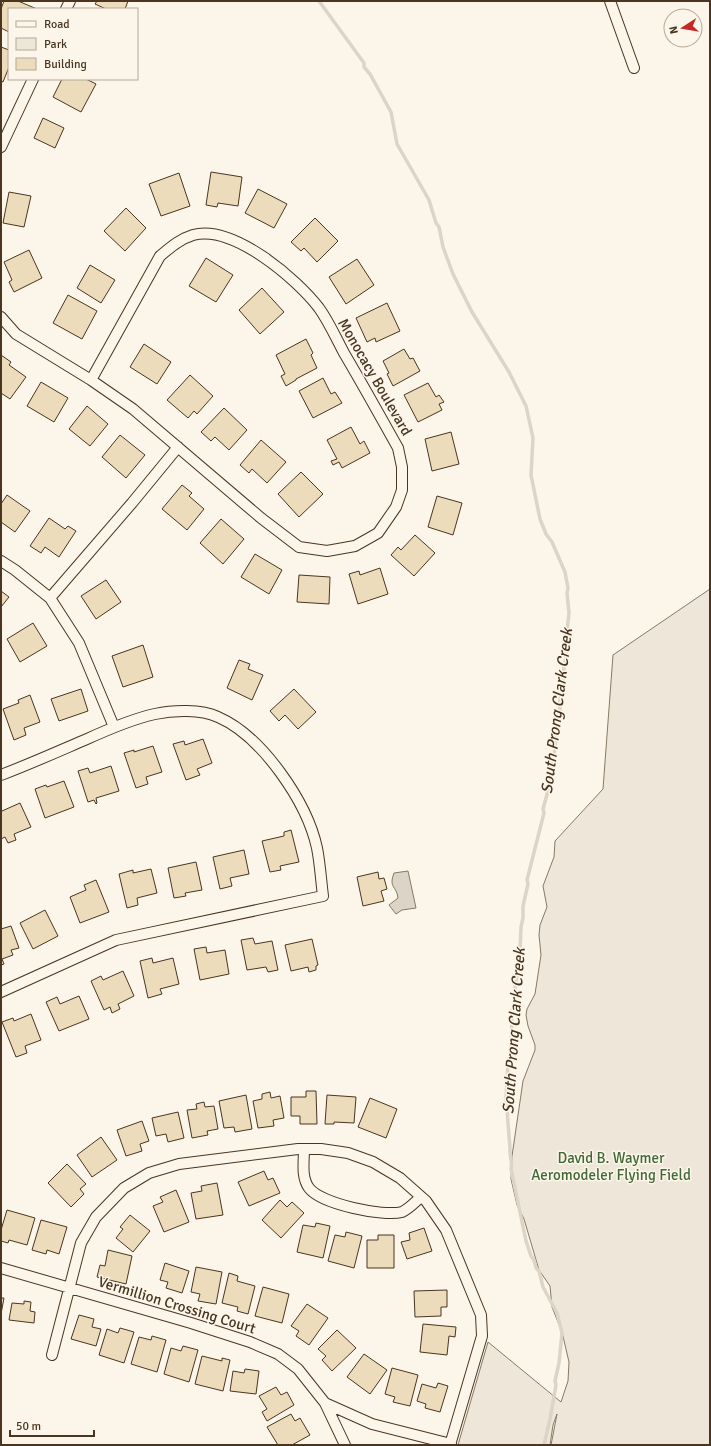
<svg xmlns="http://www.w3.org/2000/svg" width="711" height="1446" font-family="Signika,sans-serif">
	<rect width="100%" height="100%" fill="#fbf6e9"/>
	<path fill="#ede6d9" stroke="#887966" d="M710 589V1445H551L557 1414 553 1425 550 1445H458L488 1342 561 1402 568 1381 569 1362 562 1332 552 1307 550 1286 539 1270 524 1219 517 1205 511 1179 512 1156 523 1081 535 1050V1045L528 1026 526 1015 527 1009 535 994 541 955 539 935 540 925 547 907 543 886 554 857 555 841 603 789 613 655Z"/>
	<path fill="#dcd4c6" stroke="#887966" d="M408 871 416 908 402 910 396 914 389 905 398 898C397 886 388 888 394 873Z"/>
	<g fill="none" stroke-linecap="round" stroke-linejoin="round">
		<path stroke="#dcd4c6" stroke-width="3.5" d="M319 1 364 63V67L370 74 391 112 397 144 429 200 436 223 439 227 443 247 453 274 472 312 509 372 526 406 533 438 531 475 540 519 546 534 552 542 565 572 568 588 567 593 569 613 567 631 566 658 564 667 563 683 559 705 560 709 556 731 555 748 549 787 543 809 544 813 527 880 528 884 523 906V918L521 927 520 952 518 961 519 965 515 987 514 1004 512 1012 511 1056 508 1064 506 1098 510 1148C509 1155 513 1161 511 1169L526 1241 531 1256 534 1260 536 1268 539 1271 543 1287 557 1313 562 1333 559 1363 555 1381 556 1385 550 1419 544 1445"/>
	</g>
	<path fill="#ecdcbc" stroke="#4a3520" d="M4 1H18L37 9H9V32L1 28V9Z
		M97 1H128L125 9H106L95 4Z
		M1 47 9 50V67L3 82 1 81Z
		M62 79H86L96 84 81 112 53 97Z
		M43 118 64 128 55 148 34 138Z
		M211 172 242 177 238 206 218 203 217 207 206 205Z
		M179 173 190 206 161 216 149 184Z
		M258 189 287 204 274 228 245 213Z
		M9 192 31 196 24 227 3 223Z
		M126 208 146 228 125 251 104 231Z
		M315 218 338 241 317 262 304 248 301 251 291 242Z
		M29 250 42 278 14 292 9 282 12 280 4 262Z
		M206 258 233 275 216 302 189 286Z
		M357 259 374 285 346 304 329 277Z
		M90 265 115 280 101 303 77 288Z
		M262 288 284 312 260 334 239 310Z
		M68 295 97 311 82 339 53 323Z
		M387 303 400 331 376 342 375 338 367 342 356 318Z
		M306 339 313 353 311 355 317 368 296 379V380L286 386 281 376 285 374 276 355Z
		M144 344 171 362 157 384 130 367Z
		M404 349 410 359 413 358 420 371 393 386 387 374 389 373 383 361Z
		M1 355 11 362 9 365 26 377 10 399 1 393Z
		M190 375 213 396 197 414 194 411 188 418 167 400Z
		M323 378 331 394 335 392 342 403 313 418 299 391Z
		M41 382 68 398 54 422 27 406Z
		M428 383 436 397 439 395 444 402 439 404 442 410 418 422 404 395Z
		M87 406 108 424 90 446 69 429Z
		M224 408 247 430 229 450 215 437 211 441 201 432Z
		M351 427 360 444 364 441 370 453 342 468 339 462 333 465 331 461 337 459 327 440Z
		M451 432 459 464 432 471 425 439Z
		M120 435 145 455 126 478 102 457Z
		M261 440 286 462 267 483 252 469 249 473 240 465Z
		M301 472 323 494 299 517 278 494Z
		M182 485 192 493 189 496 204 509 187 530 162 509Z
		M7 495 30 511 15 532 1 522V504Z
		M437 496 462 503 453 535 428 527Z
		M49 518 65 529 68 526 76 531 59 557 45 547 41 553 30 546Z
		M221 519 244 539 223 564 200 543Z
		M415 535 435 553 414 576 391 555 398 547 401 550Z
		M255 554 282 570 269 594 241 577Z
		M380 568 388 594 358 604 349 574 359 571 360 575Z
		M299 575 330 577 329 604 297 602Z
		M106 580 121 602 96 619 81 596Z
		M1 591 9 597 1 607Z
		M33 623 47 646 20 662 7 639Z
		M143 645 153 677 123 687 112 656Z
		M239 660 250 664 248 669 263 675 252 700 227 688Z
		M81 689 88 711 59 721 51 699Z
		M294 689 316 712 298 729 285 715 279 721 270 711Z
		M30 695 40 722 24 728 26 735 14 740 3 709 19 703 18 700Z
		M203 739 212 763 197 769 200 775 186 780 173 744 184 741 185 745Z
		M153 746 162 772 146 777 148 784 136 788 124 753 134 750V752Z
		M111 766 119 791 96 798 97 803 96 804 94 800 88 802 78 771 88 768 90 773Z
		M64 781 74 807 45 818 35 789 46 785 47 787Z
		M20 803 31 827 14 834 16 840 8 843 5 837 1 839V809L2 811Z
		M291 830 299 862 280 866 281 870 270 872 262 841 284 836V832Z
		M244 850 249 874 230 878 232 886 220 889 213 857Z
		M196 862 202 890 185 893 186 896 174 898 168 868Z
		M151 869 157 893 137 898 138 905 127 908 119 874 133 870V873Z
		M378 872 379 879 384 878 387 889 381 891 384 901 363 906 357 877Z
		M96 880 109 912 80 923 70 897 86 890 84 885Z
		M45 910 58 936 33 949 20 923Z
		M11 926 19 948 11 950 13 955 2 959 4 964 1 965V929Z
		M253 938 255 944 272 941 278 970 268 972 266 967 247 970 241 940Z
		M312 939 318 965 316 966V970L309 972 308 967 291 971 285 945Z
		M206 947 207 953 225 950 229 974 200 980 194 949Z
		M152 958 153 963 173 958 179 984 160 989 162 994 148 998 140 961Z
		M123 971 134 996 118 1004 120 1009 112 1013 110 1007 104 1010 91 981 101 976 103 980Z
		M79 996 89 1019 59 1031 46 1002 57 997 60 1004Z
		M31 1014 41 1040 25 1046 27 1053 16 1057 2 1022 13 1018 14 1021Z
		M306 1091H316L317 1124H300V1116H291V1097H306Z
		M270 1092 271 1098 280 1096 284 1118 273 1120 274 1126 258 1128 253 1101 262 1099V1094Z
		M246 1095 252 1129 235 1132 234 1127 224 1128 219 1101Z
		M327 1095 356 1097 354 1123 334 1122V1124H325Z
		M370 1098 397 1109 386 1138 358 1127Z
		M204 1102 205 1107 214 1106 218 1129 207 1131 208 1135 192 1138 187 1110 197 1109 196 1104Z
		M178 1112 184 1138 168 1142 166 1134 156 1136 152 1118Z
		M142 1121 149 1141 140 1144 142 1151 126 1156 117 1130Z
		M101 1137 117 1160 92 1177 77 1155Z
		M67 1164 86 1184 80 1189 84 1194 71 1207 48 1183Z
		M264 1171 268 1180 273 1178 280 1193 249 1206 238 1182Z
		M217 1183 223 1215 196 1219 191 1193 202 1191 201 1186Z
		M176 1190 189 1222 164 1232 153 1206 163 1202 160 1197Z
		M280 1200 287 1207 292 1202 304 1213 281 1238 262 1220Z
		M7 1210 35 1218 27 1245 9 1240 8 1243 1 1241V1230Z
		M130 1215 150 1231 133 1252 116 1238 123 1229 120 1227Z
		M41 1220 67 1227 59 1254 47 1250 46 1254 32 1250Z
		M316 1223 330 1226 323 1258 297 1252 303 1225 315 1227Z
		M424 1228 432 1251 407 1259 401 1242 410 1240 409 1233Z
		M346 1232 362 1236 354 1268 328 1261 335 1235 345 1237Z
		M378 1235H394V1268H367V1240H378Z
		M108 1250 132 1256 126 1284 97 1277 100 1265 105 1266Z
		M165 1263 189 1271 182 1293 166 1288 168 1282 160 1280Z
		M196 1267 222 1272 216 1304 198 1301 200 1294 191 1292Z
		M229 1273 238 1276 237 1281 255 1286 248 1314 237 1311 238 1307 222 1303Z
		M263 1287 289 1294 282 1323 255 1316Z
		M447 1290V1307H441V1316L415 1317 414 1291Z
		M1 1298H4L1 1314Z
		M24 1301 31 1302 30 1311 35 1312 34 1323 9 1320 12 1303 24 1304Z
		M307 1304 328 1318 309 1345 296 1336 299 1331 291 1326Z
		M79 1315 94 1319 92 1327 101 1329 96 1346 71 1339Z
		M423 1324 456 1327 455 1337 449 1336 447 1355 420 1352Z
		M120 1328 134 1332 124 1363 99 1355 107 1329 118 1333Z
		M337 1330 356 1348 332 1371 322 1360 326 1356 318 1349Z
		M152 1336 166 1340 157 1372 131 1364 139 1337 151 1340Z
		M183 1346 198 1350 189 1382 164 1374 171 1348 181 1351Z
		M364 1354 387 1370 370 1394 347 1377Z
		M202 1356 222 1361V1358L230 1360 223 1391 195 1384Z
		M392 1368 418 1375 410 1406 393 1402 395 1397 385 1394Z
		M245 1369 259 1371 256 1394 230 1391 233 1371 244 1373Z
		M438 1383 448 1386 440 1412 425 1408 426 1404 417 1401 422 1384 436 1388Z
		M276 1387 281 1395 287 1392 294 1405 267 1421 262 1412 267 1409 259 1396Z
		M291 1414 295 1421 300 1418 310 1435 292 1445H278L267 1427Z"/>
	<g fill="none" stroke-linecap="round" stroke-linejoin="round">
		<g stroke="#4a3520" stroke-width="12">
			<path id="minor" d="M610 1 634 68
				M66 9 70 1
				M1 147 33 79
				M1 317 16 334 91 380 133 409 261 518 299 547 327 551 355 546 378 533 396 507 402 490V467L398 448C380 416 363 385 344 353 336 338 329 322 319 308 297 279 233 224 193 235 180 239 171 247 160 256L91 380
				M1 561 15 570 50 598 79 643 114 727
				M50 598 132 503 178 447
				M1 775C30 764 59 751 87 739 109 729 132 719 155 714 173 710 201 709 218 717 262 736 307 802 317 848 320 863 321 880 323 896L116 940 1 992
				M304 1149C304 1162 301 1177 309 1188 321 1204 383 1217 402 1212 409 1209 415 1202 421 1197
				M1 1268 191 1323 250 1342 278 1354 298 1369 325 1403 372 1424 451 1444
				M52 1355 81 1243 96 1217 124 1188 149 1173 179 1164 298 1149H321L348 1153 373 1162 400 1178 426 1201 446 1230 481 1315 482 1336 450 1445
				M325 1403 345 1445"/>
		</g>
		<use href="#minor" stroke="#fbf6e9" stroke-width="10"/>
	</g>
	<g text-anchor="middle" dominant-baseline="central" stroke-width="3" stroke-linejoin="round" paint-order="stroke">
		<g font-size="15" fill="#4a3520" stroke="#fbf6e9">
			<text transform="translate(375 377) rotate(60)">Monocacy Boulevard</text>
			<text transform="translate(177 1305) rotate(17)">Vermillion Crossing Court</text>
		</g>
		<g font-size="15" fill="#436837" stroke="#fbf6e9">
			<text x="611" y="1158">David B. Waymer<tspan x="611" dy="17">Aeromodeler Flying Field</tspan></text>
		</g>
		<g font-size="16" font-style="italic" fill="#4a3520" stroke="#fbf6e9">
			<text transform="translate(557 711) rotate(-83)">South Prong Clark Creek</text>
			<text transform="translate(514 1031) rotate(-86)">South Prong Clark Creek</text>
		</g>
	</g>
	<rect width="711" height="1446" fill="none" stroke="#4a3520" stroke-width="4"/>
	<rect x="8" y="8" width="130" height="72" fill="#fbf6e9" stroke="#b4a999"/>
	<rect x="16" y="21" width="20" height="6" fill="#fbf6e9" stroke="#b4a999"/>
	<text x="44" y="28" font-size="12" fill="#4a3520">Road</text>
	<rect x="16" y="38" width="20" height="12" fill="#ede6d9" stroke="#b4a999"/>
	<text x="44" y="48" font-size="12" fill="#4a3520">Park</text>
	<rect x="16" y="58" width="20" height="12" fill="#ecdcbc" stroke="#b4a999"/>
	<text x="44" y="68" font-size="12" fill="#4a3520">Building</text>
	<g transform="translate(683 28) rotate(258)"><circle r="19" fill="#fbf6e9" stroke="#b4a999"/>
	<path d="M0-3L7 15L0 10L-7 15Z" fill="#c62828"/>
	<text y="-6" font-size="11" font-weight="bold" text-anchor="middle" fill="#4a3520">N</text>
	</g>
	<path d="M10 1430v6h84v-6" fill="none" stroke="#4a3520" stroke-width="2"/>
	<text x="16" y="1430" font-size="12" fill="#4a3520" stroke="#fbf6e9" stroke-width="3" paint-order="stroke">50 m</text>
</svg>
